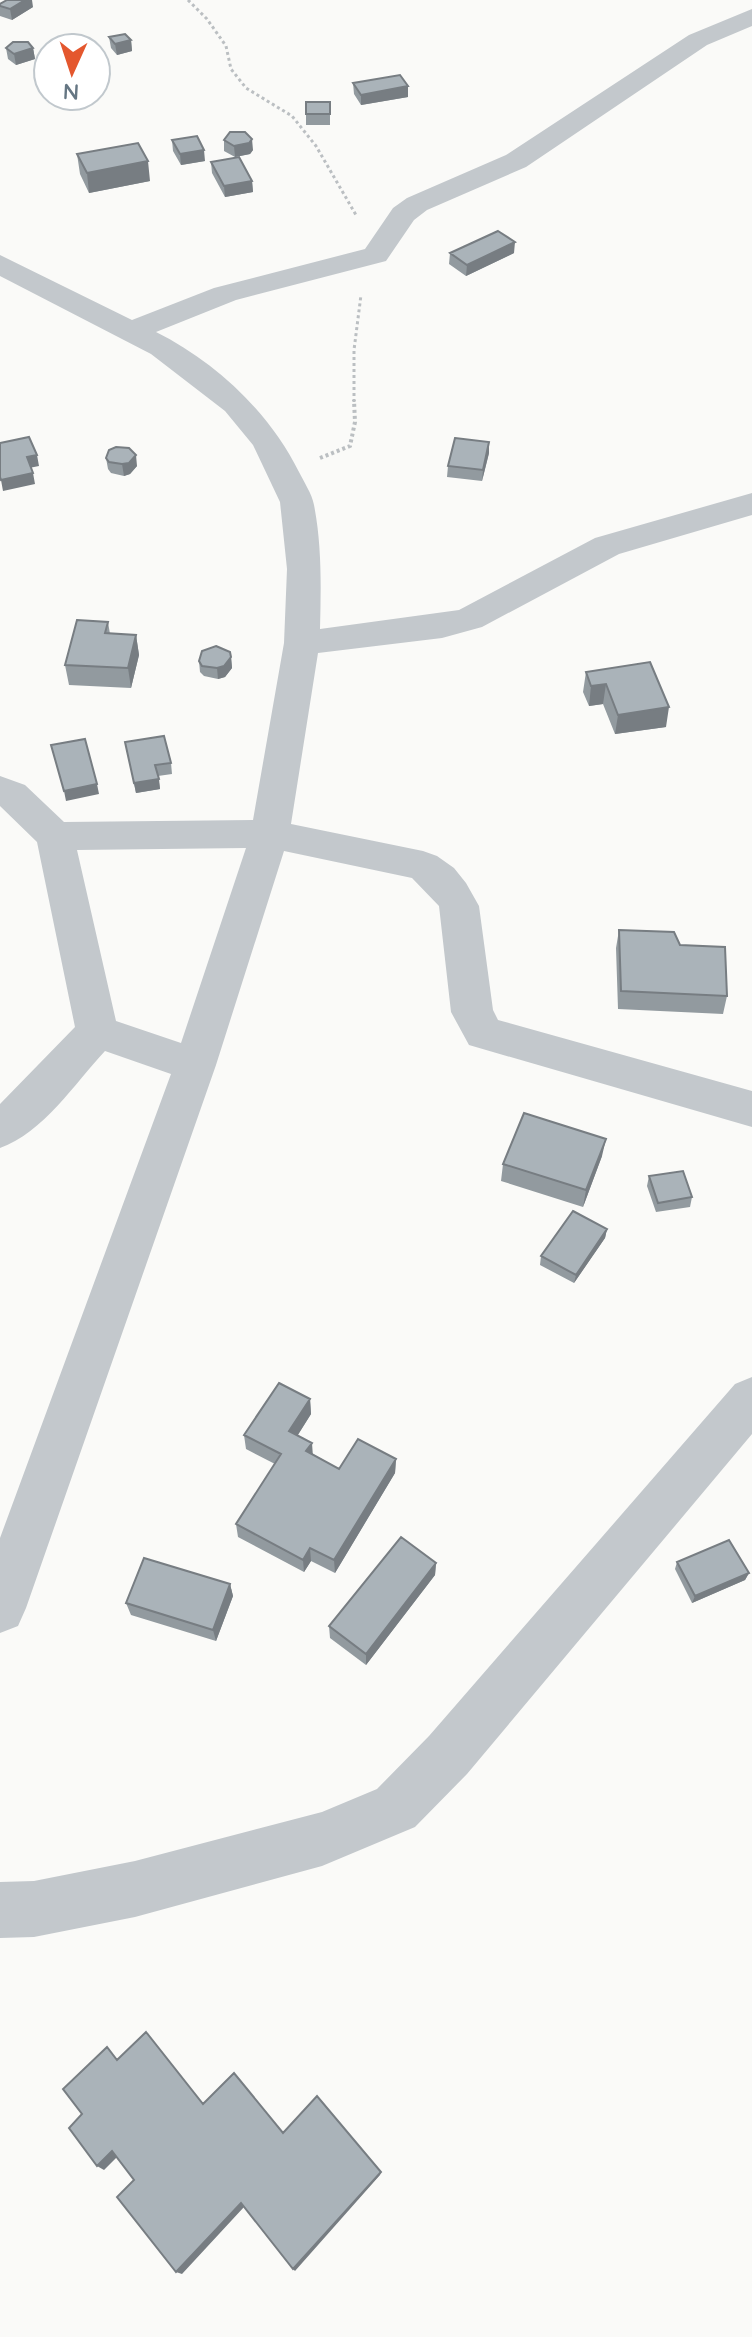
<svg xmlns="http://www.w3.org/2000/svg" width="752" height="2337" font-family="Quicksand,sans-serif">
	<rect width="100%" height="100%" fill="#fafaf8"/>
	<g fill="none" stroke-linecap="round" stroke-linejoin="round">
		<path stroke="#bbbfc2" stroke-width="3" stroke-dasharray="3 3" stroke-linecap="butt" d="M188 0 207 19 226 46 231 69 246 88 292 116 316 146 356 215
			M354 402V350L361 295"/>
		<path stroke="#bbbfc2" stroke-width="4" stroke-dasharray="3 3" stroke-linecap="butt" d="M320 458 350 446 355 422 354 400"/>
		<path fill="#c3c8cc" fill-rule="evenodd" d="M752 9V26L707 45 526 167 427 210 414 220 386 261 236 300 156 332C216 362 269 412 299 472 304 482 312 494 314 505 322 546 321 588 320 629L459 610 595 538 752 493V515L619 554 482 627 442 638 318 653 291 824 423 851 437 856 454 868 466 883 479 906 493 1010 498 1020 752 1091V1127L469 1045 451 1012 439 906 412 878 284 851 216 1065 26 1608 18 1626 0 1633V1538L171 1074 105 1051C75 1083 43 1133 0 1148V1104L75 1027 37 842 0 806V776L25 785 64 822 253 820 284 643 287 569 280 502 253 445 225 411 151 354 0 276V255L132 320 214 288 365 249 393 208 407 198 506 155 689 35ZM246 848 181 1043 116 1021 77 850Z
			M752 1377V1434L467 1774 415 1827 322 1866 135 1917 34 1937 0 1938V1882L34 1881 135 1861 322 1812 377 1789 429 1736 735 1384Z"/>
	</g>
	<path fill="#929a9f" d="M0 4 33 7 12 20 0 16Z
		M109 37 131 40 132 51 117 55 111 48Z
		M6 48H33L35 59 16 65 8 59Z
		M353 83 408 97 361 105 354 94Z
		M306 102H330V125H306Z
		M172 140 205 161 181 165 173 151Z
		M224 140 253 150 250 154 235 157 224 151Z
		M77 154 150 181 89 193 80 174Z
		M211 162 252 181 253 192 225 197 212 173Z
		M450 253H514L466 276 449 264Z
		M489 453 482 481 447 477 448 466Z
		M106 458 137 466 130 474 124 476 111 473 108 469Z
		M108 622 110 634 136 635 139 655 131 688 69 685 65 665Z
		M231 657 232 668 225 677 218 679 204 676 200 672 199 661Z
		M650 662 666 727 615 734 603 704 589 706 583 692 586 672Z
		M125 742 171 763 172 774 158 776 160 789 136 793Z
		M619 930 680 945 727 996 723 1014 618 1009 616 948Z
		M602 1156 583 1207 501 1181 503 1164Z
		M649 1176 692 1197 690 1207 656 1212 647 1186Z
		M607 1229 605 1238 574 1283 540 1265 541 1256Z
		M310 1399 311 1414 297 1436 313 1454 339 1469 396 1459 395 1473 335 1573 311 1561 304 1572 238 1537 236 1524 275 1464 246 1449 244 1435Z
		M677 1562 749 1573 745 1580 692 1603 675 1569Z
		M436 1563 435 1575 366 1665 330 1638 329 1626Z
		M230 1584 233 1596 216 1641 131 1615 126 1603Z"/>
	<path fill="#777d82" d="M25 0H32L33 7 12 20 10 9Z
		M131 40 132 51 117 55 115 44Z
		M33 48 35 59 16 65 14 54Z
		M408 86V97L361 105V95Z
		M252 139 253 150 250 154 235 157 234 146Z
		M204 150 205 161 181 165 180 154Z
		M148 161 150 181 89 193 87 173Z
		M252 181 253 192 225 197 224 186Z
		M515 242 514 253 466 276 467 265Z
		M489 442V453L482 481 483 470Z
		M37 455 39 466 29 468 27 457Z
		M136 455 137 466 130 474 124 476 122 464Z
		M33 473 35 484 3 491 1 480Z
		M136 635 139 655 131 688 128 668Z
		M231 657 232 668 225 677 218 679 217 668Z
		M606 684 603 704 589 706 591 686Z
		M669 707 666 727 615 734 618 715Z
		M159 779 160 789 136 793 134 783Z
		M97 784 99 794 66 801 64 791Z
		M606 1139 602 1156 583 1207 586 1190Z
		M607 1229 605 1238 574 1283 576 1275Z
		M310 1399 311 1414 291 1446 289 1431Z
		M312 1443 313 1457 306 1451Z
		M396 1459 395 1473 335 1573 334 1560Z
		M310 1548 311 1561 304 1572 303 1560Z
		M436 1563 435 1575 366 1665V1654Z
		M749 1573 745 1580 692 1603 695 1596Z
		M230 1584 233 1596 216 1641 213 1630Z
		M112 2151 118 2156 104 2170 97 2166Z
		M381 2172 380 2175 295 2271 293 2269Z
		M241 2203 244 2207 182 2274 176 2272Z"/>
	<path fill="#aab3b9" stroke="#777d82" stroke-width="2" d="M7 0H25L10 9 0 6V4Z
		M125 34 131 40 115 44 109 37Z
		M13 42H28L33 48 14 54 6 48Z
		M400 75 408 86 361 95 353 83Z
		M306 102H330V114H306Z
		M230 132H245L252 139 249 143 234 146 224 140Z
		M197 136 204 150 180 154 172 140Z
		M138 143 148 161 87 173 77 154Z
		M239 157 252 181 224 186 211 162Z
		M498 231 515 242 467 265 450 253Z
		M29 437 37 455 27 457 33 473 1 480 0 477V443Z
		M455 438 489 442 483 470 448 466Z
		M116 447 129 448 136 455 129 463 122 464 109 462 106 458 109 450Z
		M77 620 108 622 105 633 136 635 128 668 65 665Z
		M216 646 230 652 231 657 224 666 217 668 202 666 199 661 202 651Z
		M650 662 669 707 618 715 606 684 591 686 586 672Z
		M164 736 171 763 155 765 159 779 134 783 125 742Z
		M85 739 97 784 64 791 51 745Z
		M619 930 674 932 680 945 725 947 727 996 621 991Z
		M524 1113 606 1139 586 1190 503 1164Z
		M683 1171 692 1197 658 1203 649 1176Z
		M573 1211 607 1229 576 1275 541 1256Z
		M279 1383 310 1399 289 1431 312 1443 306 1451 339 1469 358 1439 396 1459 334 1560 310 1548 303 1560 236 1524 281 1454 244 1435Z
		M401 1537 436 1563 366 1654 329 1626Z
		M729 1540 749 1573 695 1596 677 1562Z
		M144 1558 230 1584 213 1630 126 1603Z
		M146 2032 203 2104 234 2073 283 2133 317 2096 381 2172 293 2269 241 2203 176 2272 117 2197 134 2180 112 2151 97 2166 69 2128 82 2114 63 2089 107 2047 117 2060Z"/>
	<g transform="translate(72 72) rotate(183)"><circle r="38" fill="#ffffff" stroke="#c1c8cd" stroke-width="2"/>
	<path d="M0-6L14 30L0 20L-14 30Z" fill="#e4572e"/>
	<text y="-12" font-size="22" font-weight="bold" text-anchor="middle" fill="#657683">N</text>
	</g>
</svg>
